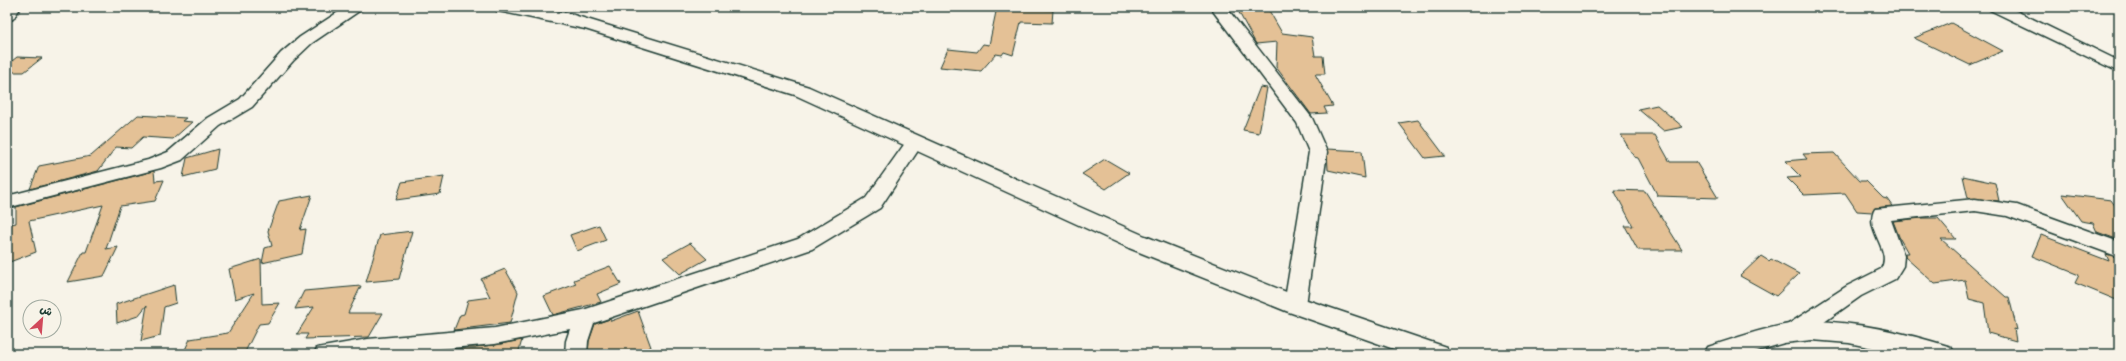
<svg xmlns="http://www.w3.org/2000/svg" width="2126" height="361" font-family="Kalam,'Playpen Sans Arabic',sans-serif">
	<rect width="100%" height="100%" fill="#f7f3e8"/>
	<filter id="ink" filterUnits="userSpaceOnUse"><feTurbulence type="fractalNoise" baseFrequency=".025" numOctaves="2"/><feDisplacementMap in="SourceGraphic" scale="8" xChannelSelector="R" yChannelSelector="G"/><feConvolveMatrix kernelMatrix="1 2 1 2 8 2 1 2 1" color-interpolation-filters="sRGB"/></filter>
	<g filter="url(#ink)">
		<path fill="#e4c196" stroke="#1f3d34" d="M997 7 1053 10 1052 23 1021 22 1013 55 1004 52 1002 55 996 54 981 71 940 67 948 49 977 52 983 44 989 45Z
			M1236 7H1267L1282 33 1312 37 1315 56H1323L1325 74H1315L1333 106 1324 107 1327 113 1311 114 1276 67 1277 42 1256 44Z
			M1951 23 2003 51 1970 65 1914 38Z
			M17 57 42 58 24 72H7V65Z
			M1260 87 1267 88 1259 133 1243 130Z
			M1657 105 1683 127 1664 131 1638 109Z
			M138 115 186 118 182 121 192 122 173 139 143 137 131 148 116 147 98 171 30 189 39 166 91 156Z
			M1418 120 1445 156 1425 158 1399 123Z
			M1621 135H1655L1670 162H1696L1718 198 1658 196 1638 158 1634 157Z
			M218 149 215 169 183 177 187 158Z
			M1327 149 1362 151 1365 178 1328 170Z
			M1834 153 1860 181H1866L1883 198 1887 199 1892 206 1875 208 1872 212 1857 211 1845 193 1804 195 1787 178 1801 177 1785 161 1807 159 1803 154Z
			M1105 159 1129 173 1106 189 1082 174Z
			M154 171 155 181 164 180 155 201 120 206 106 249 118 247 104 276 68 282 83 252H86L103 205 29 221 36 252 7 263V225L16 223V207Z
			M444 176 440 194 396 200 402 182Z
			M1963 176 1995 183 1999 201 1968 198Z
			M1614 190 1645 191 1682 250H1638L1625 226H1633Z
			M2062 194 2111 200 2119 211V240L2097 232 2093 223 2081 221Z
			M312 195 300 230 306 229 302 254 262 263 265 248 272 246 268 231 279 201Z
			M1922 218H1938L1956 239H1941L2006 297H2009L2017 330 2014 329 2016 341 1988 333 1984 303 1969 299 1965 280 1935 284 1905 257V253H1908L1900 239 1893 221Z
			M599 225 606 240 577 251 570 235Z
			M412 231 399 279 366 282 380 235Z
			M2041 235 2109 261 2106 254 2119 258V301L2075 283 2079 275 2032 256Z
			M690 243 707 259 680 274 663 258Z
			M1761 256 1769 261 1771 259 1799 274 1776 296 1740 276Z
			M261 259 262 304 280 303 268 323 259 324 244 354H183L190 339 228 333 254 293 235 299 229 269Z
			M610 266 621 284 597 294 601 302 553 315 544 296 576 284 574 280Z
			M505 269 518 292 510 323 454 330 460 315 464 314 468 300 490 297 481 279Z
			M174 285 176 303 164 307 160 336 141 341 147 305 138 316 117 323 116 304Z
			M361 286 348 313H383L369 337 305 339 308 334H297L314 307 295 309 304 291Z
			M638 311 651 347 632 354H588L589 341 595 324 610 319 611 321Z
			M522 340 518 354H444L445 350 495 345Z"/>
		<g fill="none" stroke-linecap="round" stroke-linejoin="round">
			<g stroke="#1f3d34" stroke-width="3">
				<path id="minor" d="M7 7H21L13 19 7 21Z
					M346 7H365L312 43 293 61 252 107 220 126 182 160 161 168 7 208V196L148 160 168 152 208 118 240 99 281 53 300 37Z
					M1210 7H1226L1312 118 1327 152 1306 305 1303 310 1295 313 1287 310 1284 305 1309 152 1297 123Z
					M1988 7H2008L2119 61V72L1990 10Z
					M914 137 920 139 923 143 880 208 812 249 594 323 588 341 587 354H565L566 341 570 329 495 344 384 354H314L317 348 368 339 495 328 583 310 798 239 866 198 908 139Z
					M1975 199 2017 205 2119 242V257L2007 216 1975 211 1891 220 1904 256 1903 266 1895 279 1861 296 1803 337 1795 339 1787 337 1784 331 1787 325 1847 286 1881 269C1893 250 1863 229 1875 209Z"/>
			</g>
			<g stroke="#1f3d34" stroke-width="3">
				<path id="secondary" d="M494 7H535L567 13 809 87 1145 236 1304 299 1446 347 1450 354H1408L1286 311 1129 248 795 95 585 29 503 12 497 11Z
					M1812 321C1858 322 1907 333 1951 347L1955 354H1902L1849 343 1812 340 1784 343 1747 354H1704L1708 347C1742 336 1775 324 1812 321Z"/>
			</g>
			<use href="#minor" fill="#f7f3e8" fill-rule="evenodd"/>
			<use href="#secondary" fill="#f7f3e8" fill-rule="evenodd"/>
		</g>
	</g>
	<rect width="2126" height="361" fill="none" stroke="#f7f3e8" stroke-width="24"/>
	<rect x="12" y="12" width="2102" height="337" fill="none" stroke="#1f3d34" stroke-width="1.5" filter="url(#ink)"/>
	<g transform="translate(42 319) rotate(26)"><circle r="19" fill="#f7f3e8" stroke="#a1aaa0"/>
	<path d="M0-3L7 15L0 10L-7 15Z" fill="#d1495b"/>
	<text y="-6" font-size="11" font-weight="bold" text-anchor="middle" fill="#1f3d34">ش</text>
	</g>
</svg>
